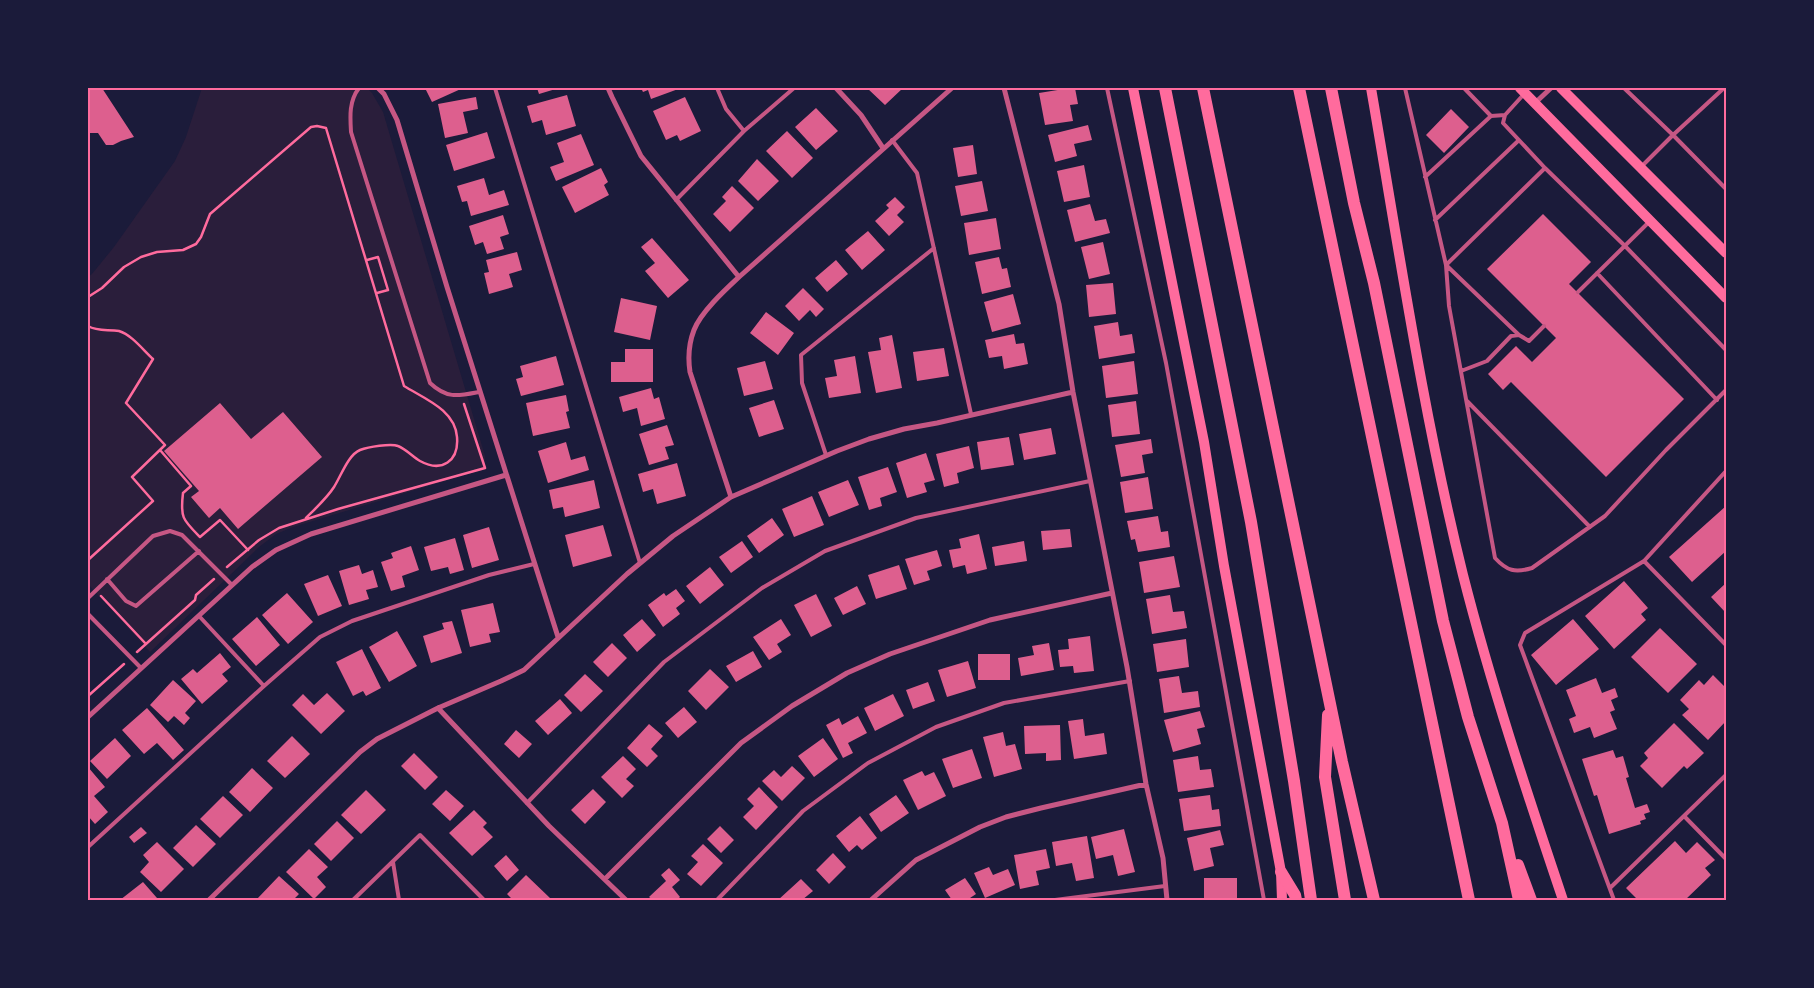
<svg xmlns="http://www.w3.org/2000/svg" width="1814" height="988" font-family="'Work Sans',sans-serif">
	<rect width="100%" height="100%" fill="#1b1b3a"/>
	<path fill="#2a1e3b" d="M202 88H367L372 93 383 112 485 456V464L481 470 293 527 276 534 259 547 150 652 88 584V277L92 274 114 247 175 161 186 137Z"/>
	<path fill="#dd5f8e" d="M88 88H102L134 137 121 141 113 145H106L98 133H88Z
		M425 88H463L432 102Z
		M537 88H559L539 94Z
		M641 88H681L651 99 648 90 643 92Z
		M867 88H903L885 105Z
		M1070 88H1075L1078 104 1070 105 1073 121 1045 125 1039 93Z
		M567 95 576 126 546 135 542 120 532 123 527 106Z
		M476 97 478 109 463 112 468 133 445 138 438 104Z
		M685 97 701 131 680 141 677 135 666 140 653 111Z
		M816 108 838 131 816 150 795 127Z
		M1451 109 1469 127 1444 153 1426 135Z
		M1088 125 1092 140 1074 144 1077 156 1055 162 1048 135Z
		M787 131 813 158 792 178 766 151Z
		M487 132 495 158 454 171 446 145Z
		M581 134 594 165 556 181 550 167 564 162 557 143Z
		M973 145 977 174 958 177 953 148Z
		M757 159 779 181 758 201 738 181Z
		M1084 165 1090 197 1064 202 1057 171Z
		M601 168 608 182 604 185 609 195 575 213 562 187Z
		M484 178 489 195 504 190 509 205 471 216 467 201 462 202 457 186Z
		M982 181 988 211 961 216 955 186Z
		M732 186 754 208 730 232 713 214 726 201 722 197Z
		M895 197 905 207 897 215 904 222 889 236 875 221 889 208 886 205Z
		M1090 204 1095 221 1106 219 1110 233 1075 242 1067 210Z
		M1543 214 1591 262 1569 284 1684 399 1606 477 1511 382 1503 390 1488 374 1516 346 1532 362 1556 338 1487 269Z
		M503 215 509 234 500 237 504 249 487 254 483 242 475 245 469 226Z
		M996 218 1001 249 969 255 964 223Z
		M868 231 885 250 862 270 845 250Z
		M652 238 689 280 668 298 645 271 655 263 641 247Z
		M1103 242 1110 274 1089 279 1081 247Z
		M517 252 522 270 509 274 513 287 489 294 484 273 489 272 486 260Z
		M999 257 1002 269 1007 268 1011 287 982 294 975 262Z
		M836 260 848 274 827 292 815 278Z
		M1113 283 1116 314 1089 317 1086 285Z
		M803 288 824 309 816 317 810 310 799 321 785 306Z
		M1013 294 1021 324 992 332 984 302Z
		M621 298 657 306 650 340 614 332Z
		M766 312 794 333 778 355 750 333Z
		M1118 322 1120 336 1132 334 1135 353 1099 359 1094 326Z
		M1014 334 1016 344 1024 343 1028 364 1004 369 1002 356 989 358 985 340Z
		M892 335 902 388 876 393 868 352 881 350 879 338Z
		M944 348 949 376 917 381 913 352Z
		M625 349H653V382H611V362H625Z
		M556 356 564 385 521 396 516 379 523 377 520 366Z
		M855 356 861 393 829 398 825 378 837 376 834 360Z
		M765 361 773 389 744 396 737 368Z
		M1134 361 1138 394 1106 398 1102 366Z
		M651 388 654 399 659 397 665 419 641 426 637 408 623 412 619 397Z
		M566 395 569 411 566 412 570 428 533 436 526 403Z
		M774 400 784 429 759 437 749 408Z
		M1136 401 1140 434 1112 437 1108 405Z
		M220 403 251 439 283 412 322 457 238 529 220 508 209 518 191 497 199 491 164 451Z
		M667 425 674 445 665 447 669 459 649 465 639 434Z
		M1051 428 1056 454 1024 460 1019 434Z
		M1009 437 1014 465 981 470 977 442Z
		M1151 439 1153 453 1142 455 1145 473 1121 477 1115 445Z
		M566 442 571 460 585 456 589 470 548 483 538 451Z
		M969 446 974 468 957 473 959 483 944 487 936 454Z
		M926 453 935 480 924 483 927 492 907 498 896 463Z
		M677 463 686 496 657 504 653 489 643 492 638 474Z
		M888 467 897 492 880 498 882 506 869 510 858 477Z
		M1148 477 1153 509 1125 513 1120 482Z
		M594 480 600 508 565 517 563 507 553 509 549 490Z
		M848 480 859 505 829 517 818 492Z
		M812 496 824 525 794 537 782 509Z
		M1726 506V551L1692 582 1669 557Z
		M1158 516 1161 532 1168 531 1170 547 1138 552 1135 539 1131 540 1127 521Z
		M772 518 784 535 759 553 747 536Z
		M603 525 612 556 573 567 565 535Z
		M489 527 499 560 472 568 463 535Z
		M1070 529 1072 547 1043 550 1041 531Z
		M979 534 987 569 967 574 965 565 953 568 949 550 961 548 959 539Z
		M455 538 464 570 450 574 448 567 431 571 424 547Z
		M742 541 753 557 731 573 719 557Z
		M1024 541 1027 561 995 566 992 547Z
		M411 546 419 570 402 576 405 587 391 591 381 562 393 558 391 553Z
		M937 550 942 566 927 571 930 580 914 585 905 559Z
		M1174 556 1180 587 1144 593 1139 562Z
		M359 565 362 574 373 570 378 587 366 590 369 599 349 605 339 571Z
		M899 565 907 589 876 599 868 575Z
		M710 567 724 585 700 604 686 586Z
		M328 575 342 606 318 616 304 584Z
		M1624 581 1648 608 1641 614 1646 620 1614 649 1585 616Z
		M1726 583V613L1711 597Z
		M857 586 866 604 843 615 834 598Z
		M676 589 685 601 676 608 680 614 663 627 648 605 664 593 666 596Z
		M287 593 313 622 288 644 262 615Z
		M816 594 832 626 811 637 794 605Z
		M1170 595 1173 612 1184 611 1187 628 1152 634 1146 599Z
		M493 603 500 632 489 634 491 642 470 647 461 610Z
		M257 617 280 645 256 666 232 639Z
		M642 619 656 635 637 652 623 635Z
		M781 619 791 635 777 644 782 652 769 660 753 637Z
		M1573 619 1599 649 1556 685 1531 655Z
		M452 621 462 653 431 663 423 636 444 629 442 623Z
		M1660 628 1697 664 1668 693 1631 657Z
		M397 631 417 666 389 682 369 647Z
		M1090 636 1094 671 1074 673 1073 666 1060 667 1058 650 1069 649 1068 639Z
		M1186 639 1189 667 1157 672 1153 644Z
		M612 643 627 658 608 677 593 662Z
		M1049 643 1054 670 1021 676 1018 658 1034 655 1032 646Z
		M362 649 381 688 366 696 363 691 353 696 336 662Z
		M753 651 762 667 736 682 726 666Z
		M220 653 231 667 222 674 228 681 202 704 181 679 193 669 197 673Z
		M978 654H1010V680H978Z
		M968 661 976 688 947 697 938 670Z
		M710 669 729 687 706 710 688 691Z
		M585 674 603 691 581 712 564 695Z
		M1713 675 1726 688V721L1708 740 1682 715 1689 709 1680 700 1699 680 1704 685Z
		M1179 676 1182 693 1198 691 1200 707 1164 713 1159 679Z
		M1596 678 1602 693 1615 688 1618 697 1611 700 1615 710 1610 712 1617 729 1594 738 1590 727 1574 733 1569 719 1576 716 1566 690Z
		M173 680 196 701 185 713 190 718 184 725 174 716 168 722 150 705Z
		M928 682 935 701 913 709 906 690Z
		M327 693 345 711 321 734 292 705 303 694 314 705Z
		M893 694 904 716 875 731 864 708Z
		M560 699 572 713 548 735 535 721Z
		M684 707 697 722 678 738 665 723Z
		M147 708 184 750 173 760 157 743 144 754 122 730Z
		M1200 711 1205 727 1197 729 1201 744 1173 752 1164 720Z
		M858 716 867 733 848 743 853 753 843 758 826 725 839 718 842 725Z
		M1083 719 1085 736 1104 733 1107 754 1074 759 1068 721Z
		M1674 723 1704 753 1687 769 1684 766 1662 788 1640 766 1648 758 1644 753Z
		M649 724 663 736 651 749 658 756 647 767 627 748Z
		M1060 725 1061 760 1046 761V753L1025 754 1024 726Z
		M516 730 532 744 519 758 504 744Z
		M1003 732 1006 746 1015 744 1022 769 994 777 983 737Z
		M292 736 310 754 285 778 267 761Z
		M115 738 131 756 107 779 90 761Z
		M823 738 838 759 814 777 798 756Z
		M972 749 982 778 953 788 942 759Z
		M1613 750 1616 758 1623 756 1629 777 1626 778 1635 808 1647 804 1650 812 1644 814 1646 819 1640 821 1641 824 1609 834 1597 795 1594 796 1582 759Z
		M414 753 438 777 425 790 401 766Z
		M623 756 636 769 626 779 634 786 622 798 601 777Z
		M1198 756 1200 770 1211 769 1214 787 1178 792 1173 760Z
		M792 766 805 778 782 801 762 781 774 770 781 777Z
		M88 767 105 787 94 796 108 812 95 824 88 816Z
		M252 768 273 788 250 812 229 792Z
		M922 771 925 776 934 772 946 796 918 810 903 780Z
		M759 787 778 807 756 830 743 817 754 806 747 799Z
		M593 789 606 802 585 824 571 810Z
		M366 790 386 810 361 834 341 815Z
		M446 790 464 806 450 821 432 804Z
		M896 795 909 813 881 832 869 814Z
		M1210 795 1212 810 1219 809 1221 826 1184 831 1179 799Z
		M223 796 243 815 220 838 200 819Z
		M474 810 487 823 483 827 493 837 472 856 449 833Z
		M860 816 877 838 862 850 857 845 849 852 836 836Z
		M337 821 354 838 331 861 314 844Z
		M196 825 216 844 193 867 173 848Z
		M720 826 734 840 721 853 707 839Z
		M141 827 147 833 134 843 129 837Z
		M1124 829 1135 872 1118 876 1113 855 1096 859 1091 837Z
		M1220 830 1224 845 1210 848 1214 866 1194 871 1187 838Z
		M1087 836 1094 878 1076 881 1072 863 1056 866 1052 842Z
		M1675 841 1686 853 1697 842 1715 860 1705 868 1711 875 1685 900H1638L1626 888Z
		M157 842 184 869 161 892 140 872 149 862 143 855Z
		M703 844 723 863 701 886 687 874 698 862 691 856Z
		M309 849 328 867 317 877 326 887 314 899 286 872Z
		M1046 849 1050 868 1036 871 1039 885 1020 889 1014 855Z
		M833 853 846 867 829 884 816 870Z
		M506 855 519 870 507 881 494 866Z
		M989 867 993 875 1008 869 1015 885 985 898 974 873Z
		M669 868 680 880 672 887 680 897 677 900H653L649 897 666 881 661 875Z
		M526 875 550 898 547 900H513L507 894Z
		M279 876 299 894 293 900H258L257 899Z
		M965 878 976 894 967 900H952L945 890Z
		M1204 878H1237V900H1204Z
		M801 879 813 891 802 900H778Z
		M143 882 157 898 154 900H120Z"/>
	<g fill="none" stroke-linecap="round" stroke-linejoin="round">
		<path stroke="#ff6b9d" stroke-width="2.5" d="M367 260 378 257 388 290 377 293
			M88 297 102 288 124 267 141 257 157 252 183 250 196 244 201 237 210 214 311 127 317 126 326 128 404 386C425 399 455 410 457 437 459 461 442 473 420 461 413 457 406 449 398 446 391 443 368 447 360 450 348 455 341 476 334 487 327 498 315 509 306 518
			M88 326C98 332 108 329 119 331 132 335 143 350 153 359L126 403 165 445 132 477 153 501 88 560
			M160 450 191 486 183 493C180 518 183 520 200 537L220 520 248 550
			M227 567 259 540 279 528 338 509 485 468 464 404
			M101 596 146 644
			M137 652 195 600 196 595 214 579
			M88 696 124 664"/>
		<path stroke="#c65784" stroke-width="4" d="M359 88C349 101 350 116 351 132L430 383C447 399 458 396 479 392
			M495 88 640 563
			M717 88 726 109 744 131 794 88
			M1107 88 1166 363 1264 900
			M1405 88 1446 265 1519 335
			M1464 88 1491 116 1505 115
			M1624 88 1673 135 1641 167
			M1724 88 1673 135 1726 189
			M1525 93 1505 115 1503 123 1545 168 1446 265 1449 306 1495 558C1507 571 1515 573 1532 568L1605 516 1666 450 1726 390
			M892 140 917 173 971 414
			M1545 168 1625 246 1726 350
			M1425 177 1491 116
			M676 200 744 131
			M1435 220 1518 141
			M1597 273 1717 400
			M1578 292 1649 222
			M1461 371 1487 361 1511 336 1519 335 1529 341 1544 326
			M1467 401 1590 527
			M826 455 802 383 801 355 934 248
			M1644 561 1726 645
			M107 579 126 601 136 606 199 551
			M88 598 153 536 170 531 182 535 232 585
			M88 614 141 668
			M199 616 264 686
			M527 803 664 662 762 588 825 551 916 518 1090 481
			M1684 816 1726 859
			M88 847 264 686 320 637 352 621 489 575 534 564
			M393 862 399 900
			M1610 888 1726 775
			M353 900 420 835 484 900
			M717 900 803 811 868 763 936 727 1004 703 1130 681
			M1055 900 1165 886
			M1614 900 1520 645 1525 633 1644 561 1726 471"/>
		<path stroke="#c65784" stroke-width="5" d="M378 88 384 94 397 120 447 287 558 637
			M608 88 612 97 641 156 739 277
			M836 88 861 115 883 148
			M1004 88 1059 304 1073 392 1127 667 1146 784 1163 858 1167 900
			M1535 103 1551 88
			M731 497 690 372C688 359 689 343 694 330 701 312 725 290 739 277L952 88
			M438 708 549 826 626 900
			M88 717 252 567 276 550 311 534 506 475
			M605 879 741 743 792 706 847 673 890 654 990 620 1112 593
			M209 900 360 752 377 739 438 708 501 681 524 670 627 574 673 536 731 497 837 451 869 439 904 429 937 423 1073 392
			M871 900 916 860 980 827 1006 817 1041 808 1146 784"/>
		<path stroke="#ff6b9d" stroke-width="10" d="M1133 88 1204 442 1224 566 1281 872 1282 900
			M1371 88C1399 250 1423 414 1463 575 1491 685 1527 793 1563 900
			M1520 88 1726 298
			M1561 88 1726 253"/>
		<path stroke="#ff6b9d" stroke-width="12" d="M1165 88 1251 522 1294 781 1311 900
			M1203 88 1342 762 1374 900
			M1299 88 1469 900
			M1331 88 1354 203 1374 283 1443 621 1468 717 1502 823 1519 900
			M1328 715 1325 777 1345 900
			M1518 865 1531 900
			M1281 872 1295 895 1296 900"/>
	</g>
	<rect width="1814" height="988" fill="none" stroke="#1b1b3a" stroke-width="178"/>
	<rect x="89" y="89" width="1636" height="810" fill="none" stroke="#ff6b9d" stroke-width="2"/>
</svg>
